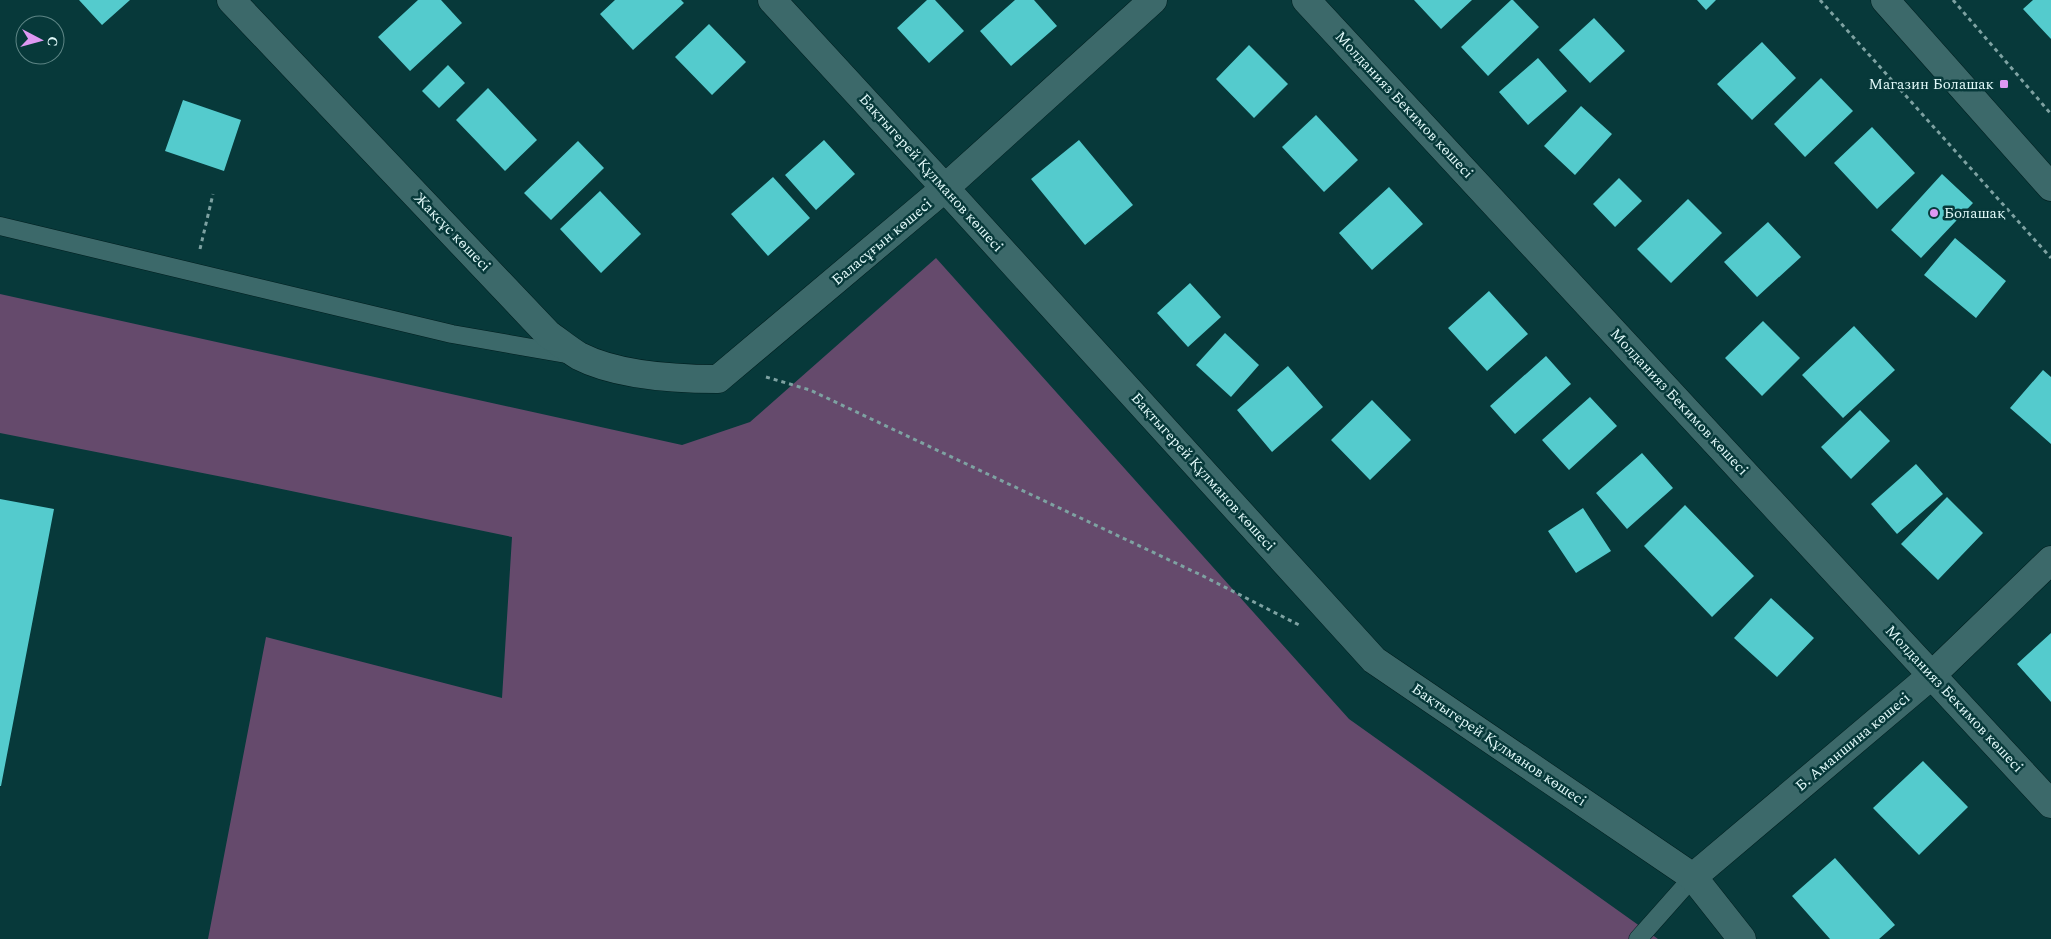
<svg xmlns="http://www.w3.org/2000/svg" width="2051" height="939" font-family="Spectral,serif">
	<rect width="100%" height="100%" fill="#07393a"/>
	<path fill="#654a6c" d="M936 258 1349 719 1658 939H208L266 637 502 698 512 537 243 481 0 433V294L682 445 750 422Z"/>
	<path fill="#54cbcd" d="M79 0H130L102 25Z
		M418 0H441L462 23 410 71 378 37Z
		M615 0H681L684 3 633 50 600 14Z
		M927 0H935L964 31 929 63 897 28Z
		M1015 0H1034L1057 26 1011 66 980 31Z
		M1414 0H1472L1441 29Z
		M1511 0H1513L1539 27 1488 76 1461 47Z
		M1697 0H1716L1706 10Z
		M2033 0H2051V39L2023 9Z
		M1594 18 1625 51 1590 83 1559 50Z
		M709 24 746 62 712 95 675 57Z
		M1762 42 1796 78 1752 120 1717 84Z
		M1249 45 1288 84 1254 118 1216 79Z
		M1538 58 1567 91 1528 125 1499 92Z
		M448 65 465 83 439 108 422 91Z
		M1821 78 1853 111 1805 157 1774 124Z
		M488 88 537 140 505 171 456 120Z
		M183 100 241 120 224 171 165 151Z
		M1581 106 1612 134 1575 175 1544 146Z
		M1316 115 1358 160 1324 192 1282 147Z
		M1872 127 1915 173 1877 209 1834 163Z
		M824 140 855 174 816 210 785 175Z
		M1079 140 1133 205 1085 245 1031 179Z
		M578 141 604 168 551 220 524 193Z
		M1942 174 1973 203 1921 258 1891 230Z
		M773 177 810 218 768 256 731 214Z
		M1619 178 1642 201 1615 227 1593 204Z
		M1389 187 1423 224 1372 270 1339 233Z
		M600 191 641 234 601 273 560 229Z
		M1688 199 1722 233 1671 283 1637 249Z
		M1768 222 1801 257 1757 297 1724 262Z
		M1955 238 2006 281 1976 318 1924 275Z
		M1190 283 1221 317 1188 347 1157 313Z
		M1489 291 1528 334 1487 371 1448 328Z
		M1763 321 1800 358 1762 396 1725 358Z
		M1854 326 1895 370 1843 418 1802 375Z
		M1225 333 1259 365 1231 397 1196 365Z
		M1546 356 1571 384 1515 434 1490 406Z
		M1288 366 1323 407 1272 452 1237 410Z
		M2043 370 2051 377V444L2010 408Z
		M1590 397 1617 426 1569 470 1542 440Z
		M1372 400 1411 440 1370 480 1331 440Z
		M1860 410 1890 441 1851 479 1821 447Z
		M1642 453 1673 488 1627 529 1596 493Z
		M1916 464 1943 494 1897 534 1871 504Z
		M1947 497 1983 533 1938 580 1901 544Z
		M0 499 54 509 1 786H0Z
		M1685 505 1754 576 1712 617 1644 546Z
		M1583 508 1611 551 1576 573 1548 531Z
		M1771 598 1814 638 1777 677 1734 638Z
		M2051 633V702L2017 664Z
		M1923 761 1968 807 1919 855 1873 808Z
		M1835 858 1895 925 1879 939H1830L1792 896Z"/>
	<g fill="none" stroke-linecap="round" stroke-linejoin="round">
		<g stroke="#001e1f" stroke-width="19">
			<path id="service" d="M0 226 452 334 572 355
				M1638 939 1693 877"/>
		</g>
		<g stroke="#001e1f" stroke-width="29">
			<path id="minor" d="M231 0 548 334C558 341 569 350 579 356 618 376 675 379 718 379L945 188 1153 0
				M772 0 945 188 1374 660 1693 877 1742 939
				M1306 0 2051 804
				M1693 877 1932 675 2051 560"/>
		</g>
		<g stroke="#001e1f" stroke-width="29">
			<path id="tertiary" d="M1885 0 2051 187"/>
		</g>
		<path stroke="#7ea2a2" stroke-width="3" stroke-dasharray="4 4" stroke-linecap="butt" d="M1820 0 2051 258
			M1953 0 2051 114
			M200 249 213 194
			M766 377 810 390 1201 575 1301 626"/>
		<use href="#service" stroke="#3c696a" stroke-width="18"/>
		<use href="#minor" stroke="#3c696a" stroke-width="28"/>
		<use href="#tertiary" stroke="#3c696a" stroke-width="28"/>
	</g>
	<g fill="#de98f2" stroke="#07393a" stroke-width="2">
		<rect x="1999" y="79" width="10" height="10" rx="2.5"/>
		<circle cx="1934" cy="213" r="5"/>
	</g>
	<g text-anchor="middle" dominant-baseline="central" stroke-width="5" stroke-linejoin="round" paint-order="stroke">
		<g font-size="15" fill="#e1f9f9" stroke="#07393a" text-anchor="end">
			<text x="1994" y="84">Магазин Болашак</text>
			<text x="1944" y="213" text-anchor="start">Болашақ</text>
		</g>
		<g font-size="15" fill="#e1f9f9" stroke="#07393a">
			<text transform="translate(1404 105) rotate(47)">Молданияз Бекимов көшесі</text>
			<text transform="translate(931 173) rotate(48)">Бақтыгерей Құлманов көшесі</text>
			<text transform="translate(452 232) rotate(46)">Жақсұс көшесі</text>
			<text transform="translate(882 242) rotate(-40)">Баласұғын көшесі</text>
			<text transform="translate(1679 402) rotate(47)">Молданияз Бекимов көшесі</text>
			<text transform="translate(1203 472) rotate(48)">Бақтыгерей Құлманов көшесі</text>
			<text transform="translate(1954 699) rotate(47)">Молданияз Бекимов көшесі</text>
			<text transform="translate(1853 742) rotate(-40)">Б. Аманшина көшесі</text>
			<text transform="translate(1499 745) rotate(34)">Бақтыгерей Құлманов көшесі</text>
		</g>
	</g>
	<g transform="translate(40 40) rotate(96)"><circle r="24" fill="#07393a" stroke="#5e8686"/>
	<path d="M0-4L9 19L0 12L-9 19Z" fill="#de98f2"/>
	<text y="-8" font-size="14" font-weight="bold" text-anchor="middle" fill="#e1f9f9">С</text>
	</g>
</svg>
